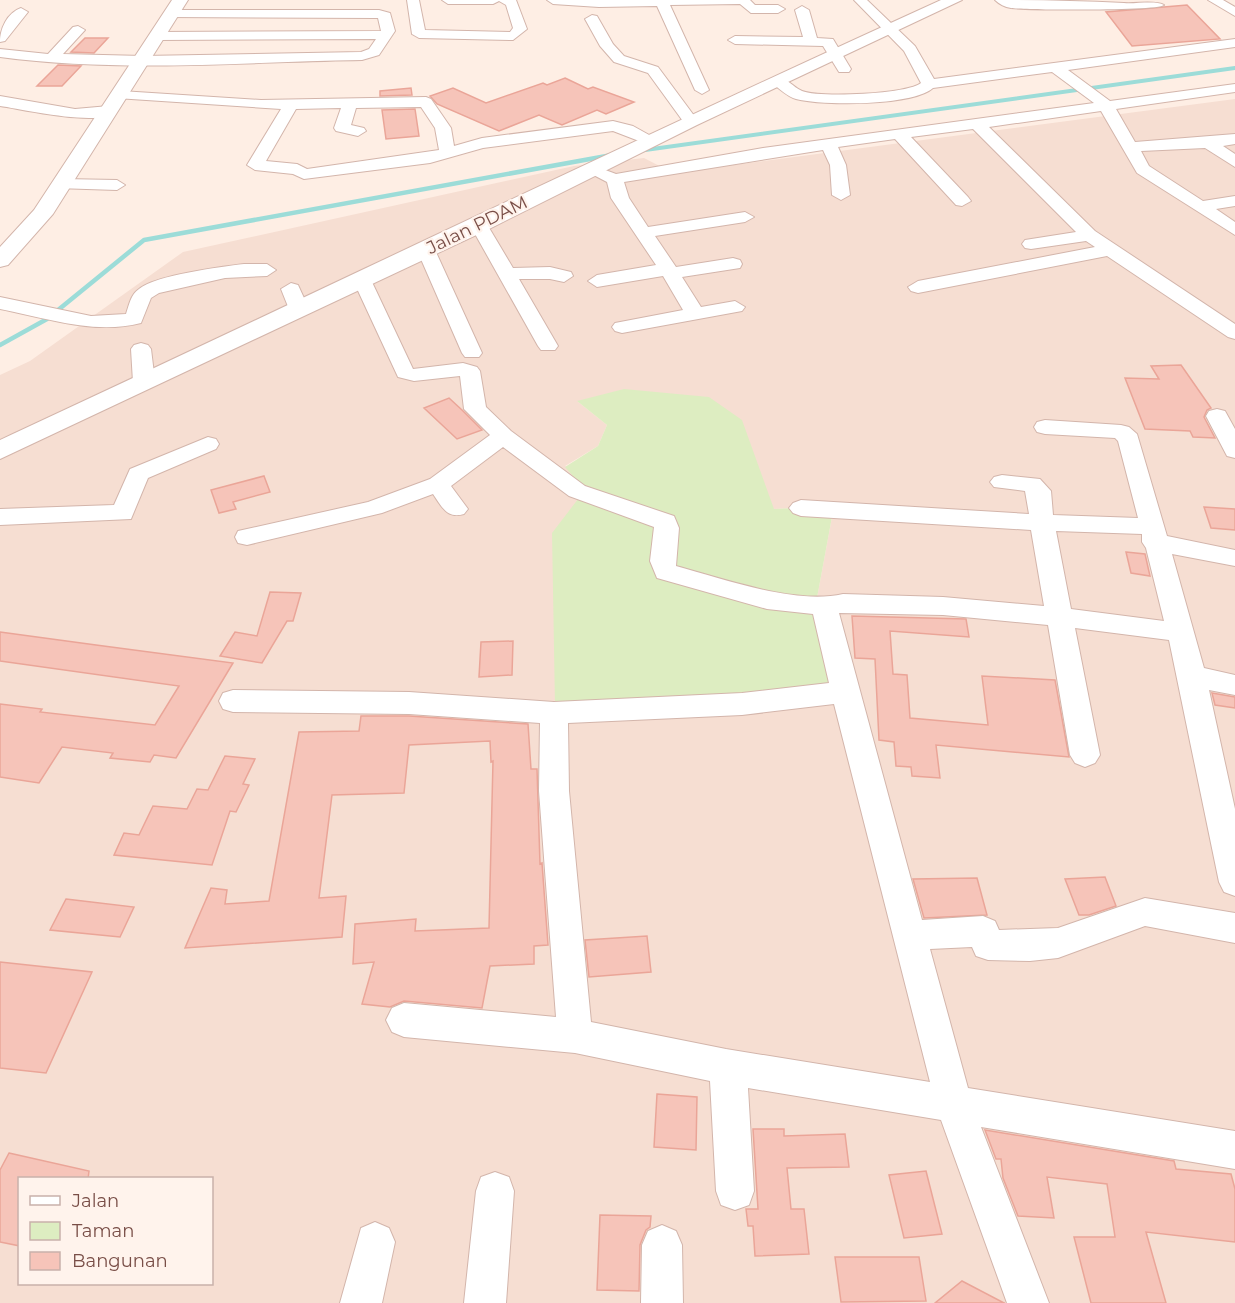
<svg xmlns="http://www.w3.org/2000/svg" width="1235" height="1303" font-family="Montserrat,sans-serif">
	<rect width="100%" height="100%" fill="#feeee4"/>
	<path fill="#f6ded2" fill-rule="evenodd" d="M1235 99V1303H0V375L30 361 183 252 574 166 644 158 673 173ZM577 401 774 509 834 506 817 598 565 466 598 446 607 425ZM20 1178H212V1284H20Z"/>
	<path fill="#ddedc1" d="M624 389 709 397 742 420 774 509 834 506 817 598 834 689 555 706 552 533 585 490 565 467 598 446 607 425 577 401Z"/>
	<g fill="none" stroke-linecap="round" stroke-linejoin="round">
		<path stroke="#9cdcd8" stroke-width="4" d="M638 151 1235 68
			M608 156 612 155"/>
		<path stroke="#9cdcd8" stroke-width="4.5" d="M0 345 47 319 144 240 612 155"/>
	</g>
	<path fill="#f6c4b9" stroke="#eaa598" stroke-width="1.5" d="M1187 5 1220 39 1132 46 1106 12Z
		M85 38H108L94 53 71 52Z
		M58 65 81 66 62 86H37Z
		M565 78 588 89 593 87 634 102 606 114 597 110 562 125 539 115 499 131 437 104 430 96 453 88 486 103 543 83 547 85Z
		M411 88 412 95 380 96V91Z
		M415 109 419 136 386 139 382 110Z
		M1181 365 1211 408 1207 410 1204 417 1215 438 1193 437 1190 431 1145 429 1125 378 1159 379 1151 366Z
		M449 398 462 410 482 430 457 439 424 408Z
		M264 476 270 492 233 502 236 509 219 513 211 490Z
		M1204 507 1235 509V530L1211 528Z
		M1126 552 1145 554 1150 576 1131 573Z
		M270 592 301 593 293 621H287L262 663 220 656 235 632 257 636Z
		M852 616 966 619 969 637 890 631 893 674 907 675 910 718 988 725 982 676 1055 680 1069 757 936 745 940 778 912 776 911 767 896 766 894 742 879 740 875 659 855 658Z
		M0 632 96 645 233 663 176 758 154 755 150 762 110 758 113 753 62 747 39 783 0 777V704L42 709 40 712 155 725 179 686 0 661Z
		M513 641 512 675 479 677 481 642Z
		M1212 693 1235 697V708L1215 705Z
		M361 716H409L528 724 531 769H537L540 864 542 863 548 945 534 946V964L490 966 482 1008 404 1001 390 1007 362 1004 374 962 353 964 355 924 416 919 415 931 489 928 493 761 491 762 490 741 409 745 404 793 332 795 319 898 346 896 342 937 185 948 211 888 227 890 225 904 269 901 299 732 359 731Z
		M225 756 255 759 243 784 249 785 236 812 230 811 212 865 114 855 124 833 139 835 153 806 187 809 197 789 208 790Z
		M1105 877 1116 906 1089 915H1079L1065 879Z
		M977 878 987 915 924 918 913 879Z
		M66 899 134 907 120 937 50 930Z
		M647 936 651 972 589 977 585 940Z
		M0 962 92 972 46 1073 0 1068Z
		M657 1094 697 1097 696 1150 654 1147Z
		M753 1129H784V1136L845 1134 849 1167 787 1168 791 1209H804L809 1254 755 1256 753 1226H748L746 1209H758Z
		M985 1130 1174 1161 1176 1169 1231 1174 1235 1189V1242L1146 1232 1166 1303H1091L1074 1237H1115L1107 1184 1047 1177 1054 1218 1018 1216 1003 1178 1001 1159H996Z
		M9 1153 89 1171 88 1179H20V1246L0 1242V1170Z
		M926 1171 942 1234 904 1238 889 1175Z
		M600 1215 651 1216 650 1227 646 1230 640 1245 639 1291 597 1290Z
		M835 1257H919L926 1301 841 1302Z
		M962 1281 1004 1303H1005H935Z"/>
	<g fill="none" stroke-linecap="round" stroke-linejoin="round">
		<g stroke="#d3b5ab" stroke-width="2">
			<path id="minor" d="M407 0H419L425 30 510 32 513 28 506 5 499 1 493 4H448L442 0H516L527 29 513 40 419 38 412 34Z
				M547 0H750L755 5H778L785 9 778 13H751L740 4 670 5 709 90 702 94 695 90 657 6 599 7 553 4Z
				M854 0H867L915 46 934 79 1235 39V47L1068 70 1110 101 1235 84V92L1116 109 1135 142 1235 134V144L1223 146 1235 154V167L1205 148 1141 151 1149 166 1203 201 1235 196V206L1216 209 1235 222V235L1137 173 1101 111 989 127 1095 231 1235 324V339L1228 337 1107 256 918 293 911 291 908 287 918 281 1095 247 1086 241 1031 249 1025 248 1022 244 1025 240 1076 232 973 129 911 137 968 197 971 201 962 206 956 205 895 139 838 147 846 165 850 195 841 200 832 195 830 165 823 150 624 182 629 198 648 227 745 212 754 217 745 222 655 236 676 267 733 258 740 260 742 264 740 268 682 277 701 307 735 301 745 307 742 311 622 333 615 331 612 327 615 323 683 310 663 276 597 287 588 281 597 275 656 265 611 198 607 182 584 170 586 166 592 165 616 174 763 148 1094 103 1052 72 933 88C913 106 823 106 796 99 788 97 780 89 773 84L771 81 778 77C788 79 793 87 802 91 818 98 909 94 921 83L904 51Z
				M995 0C1038 0 1081 1 1124 3 1136 4 1156 0 1164 5 1158 11 1028 10 1011 8 1005 7 999 4 995 0Z
				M1208 0H1223L1235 7V16Z
				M802 6 809 10 817 38 833 39 851 69 849 72H839L823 46 735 44 728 40 735 36 803 37 795 10Z
				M21 8 28 12 5 41 0 42C0 29 7 13 21 8Z
				M172 10H379L390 13 395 31 379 55 362 60C242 62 119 73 0 57V49L48 54 73 27 78 26 85 30 63 54 143 56 361 52 369 49 376 39 157 40 150 36 157 32 381 31 378 18 167 17 165 14Z
				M592 15 597 16 613 44 624 56 658 67 698 121 695 124H685L648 73 614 62 600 46 585 19Z
				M121 91 261 100 426 97 431 99 451 128 454 146 482 138 613 121 633 126 660 141 652 146 613 131 483 148 430 163 304 179 293 174 255 170 247 165 281 109 116 98 114 95 116 92ZM421 107 435 128 439 150 307 169 297 164 266 161 296 109 341 108 334 128 336 131 358 136 366 131 364 128 351 125 356 108Z
				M0 96 75 109 109 106 117 111C102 128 22 109 0 106Z
				M62 179 117 180 125 185 117 190 56 188 54 184Z
				M479 220 485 221 513 268 550 267 571 272 573 276 564 282 550 279H519L558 346 555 350H541L538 346 470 225Z
				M426 245 435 250 482 353 479 357H465L462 353 417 250Z
				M244 264H267L276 270 267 276 225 278 159 293 151 298 141 323C94 335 46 318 0 309V297L91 316 126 314C129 305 131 294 139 289 156 275 220 267 244 264Z
				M362 274 371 280 413 369 463 363 477 367 480 371 486 407 511 431 585 486 674 516 679 528 676 566C724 579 795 605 843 594L943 597 1044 606 1031 530 801 516 793 513 789 508 793 503 801 500 1029 514 1025 491 994 487 990 482 994 477 1002 475 1040 479 1051 491 1053 515 1138 518 1118 441 1115 438 1045 434 1037 432 1034 427 1037 422 1045 420 1121 425 1129 427 1137 434 1167 536 1235 550V566L1172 554 1204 668 1235 675V695L1209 690 1235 809V896L1224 892 1219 882 1169 640 1075 628 1100 755 1095 763 1085 767 1075 763 1070 755 1048 625 943 615 839 613 922 920 983 916 995 921 999 930 1058 928 1145 898 1235 913V943L1145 926 1058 958 1030 961 988 960 976 956 972 947 930 949 968 1088 1235 1131V1169L981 1127 1049 1303H1007L941 1120 748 1088 754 1191 749 1205 735 1210 721 1205 716 1191 710 1081 575 1053 404 1037 392 1032 386 1020 392 1008 404 1003 556 1017 539 791 540 723 409 714 233 712 223 709 219 701 223 693 233 690 409 692 554 702 742 693 829 683 813 614 767 609 657 578 650 561 654 527 569 496 503 447 451 486 468 509 464 514C447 519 442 507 433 494L382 513 247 545 238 543 235 537 238 531 368 502 430 479 490 435 464 409 460 376 414 381 398 377 353 280ZM1056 531 1142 534V542L1146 548 1164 621 1071 609ZM834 704 930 1082 726 1049 591 1022 569 791 568 723 742 715Z
				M291 283 298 285 309 309 306 313 299 315 289 309 281 289Z
				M141 343 148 345 151 349 155 382 151 386H137L133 382 131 349 134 345Z
				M1217 409 1225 411 1235 429V458L1227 456 1206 416 1209 411Z
				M208 437 216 439 219 444 216 449 148 478 131 519 0 525V509L114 505 130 469Z
				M495 1172 509 1177 514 1191 506 1303H464L476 1191 481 1177Z
				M375 1222 389 1228 395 1242 382 1303H340L361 1228Z
				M662 1225 676 1231 682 1245 683 1303H641L642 1245 648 1231Z"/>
		</g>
		<g stroke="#d3b5ab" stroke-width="2">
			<path id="tertiary" d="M172 0H188L53 214 8 265 0 267V247L34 210Z
				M941 0H962L697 125 487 230 0 459V440C314 294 626 143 941 0Z"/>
		</g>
		<use href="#minor" fill="#fff" fill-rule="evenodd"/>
		<use href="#tertiary" fill="#fff" fill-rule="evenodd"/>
	</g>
	<g text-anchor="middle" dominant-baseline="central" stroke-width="4.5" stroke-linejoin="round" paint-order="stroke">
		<g font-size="18" fill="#794e47" stroke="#fff3ec">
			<text transform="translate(477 225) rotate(-26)">Jalan PDAM</text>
		</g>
	</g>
	<rect x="18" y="1177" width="195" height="108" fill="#fff3ec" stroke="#c9b1aa" stroke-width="1.5"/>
	<rect x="30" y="1196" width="30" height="9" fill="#ffffff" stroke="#c9b1aa" stroke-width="1.5"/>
	<text x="72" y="1207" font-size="18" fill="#794e47">Jalan</text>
	<rect x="30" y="1222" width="30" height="18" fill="#ddedc1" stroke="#c9b1aa" stroke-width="1.5"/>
	<text x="72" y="1237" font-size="18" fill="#794e47">Taman</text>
	<rect x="30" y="1252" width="30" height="18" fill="#f6c4b9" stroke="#c9b1aa" stroke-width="1.5"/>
	<text x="72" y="1267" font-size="18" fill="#794e47">Bangunan</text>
</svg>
